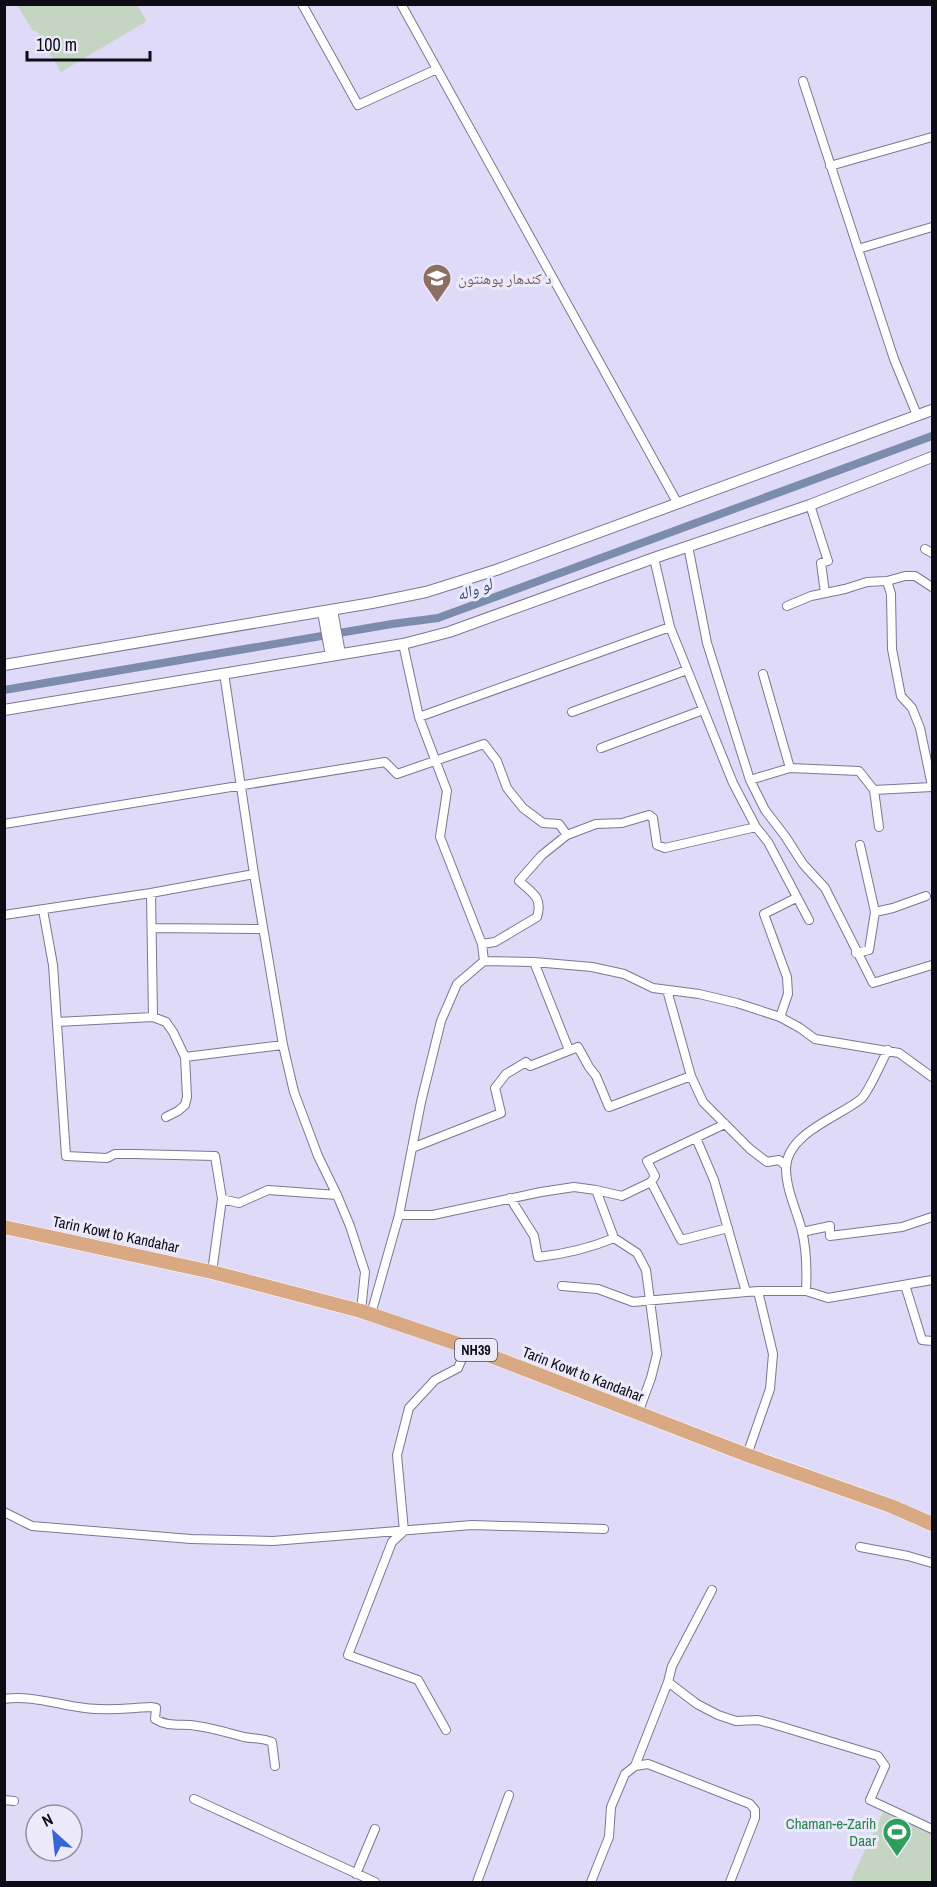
<svg xmlns="http://www.w3.org/2000/svg" width="937" height="1887" font-family="'Archivo Narrow','Noto Naskh Arabic',sans-serif">
	<rect width="100%" height="100%" fill="#dfdaf8"/>
	<path fill="#c4d6c2" d="M17 5H137L147 21 61 72 36 30 33 31Z
		M883 1812 932 1834V1882H850Z"/>
	<g fill="none" stroke-linecap="round" stroke-linejoin="round">
		<path stroke="#7b8cad" stroke-width="8" d="M4 690 392 624 438 618 932 436"/>
		<g stroke="#7c7792" stroke-width="10">
			<path id="minor" d="M302 4 358 105 437 69
				M401 4 678 504
				M803 81 894 359 917 415
				M830 166 932 137
				M858 249 932 227
				M810 505 828 561 821 563 825 593
				M688 546 707 643 750 780 765 810 785 836 803 864 825 888 873 983 932 965
				M925 549 932 553
				M654 558 670 627 733 783 756 827 768 842 809 920
				M887 581 891 594 892 649 901 696 912 708 920 728 932 786
				M787 606 811 596 845 589 867 582 887 581 905 576H915L932 587
				M403 644 419 717 447 791 440 837 482 944 484 961
				M224 673 254 874 283 1045 294 1092 318 1156 337 1195 350 1226 365 1272 361 1311
				M763 674 790 768
				M572 712 687 670
				M419 717 670 627
				M601 748 703 710
				M750 780 790 768 859 771 874 790 932 787
				M874 790 879 827
				M4 824 385 762 397 774 484 744 497 761 507 788 523 808 543 823 559 824 567 835
				M151 893 153 1017
				M43 910 53 965 66 1156 107 1158 115 1154H134L215 1156 222 1199 212 1272
				M875 912 893 908 926 896
				M4 915 151 893 254 874
				M152 928 263 929
				M482 944 495 942 537 917C543 898 533 893 519 881L542 855 567 835 596 824 622 823 649 815 653 818 657 845 665 848 756 827
				M856 953 869 950 875 912 860 845
				M534 962 569 1050
				M667 990 691 1076 703 1102 750 1149 767 1162 779 1160 786 1166
				M780 1017 788 994 787 977 764 914 796 898
				M57 1022 153 1017 166 1022 173 1032 185 1057 187 1097 185 1105 178 1111 166 1117
				M185 1057 283 1045
				M725 1124 647 1161 655 1176 651 1182 681 1240 728 1228
				M696 1138 714 1180 746 1292
				M412 1148 501 1113 495 1088 506 1074 526 1062 530 1066 578 1047 589 1067 596 1076 609 1107 691 1076
				M596 1190 614 1238 637 1253 646 1270 657 1354 651 1378 638 1413
				M510 1198 534 1236 538 1257C565 1254 588 1249 614 1238
				M222 1199 239 1203 268 1190 337 1195
				M399 1215H433L541 1192 574 1187 596 1190 622 1196 651 1182
				M802 1232 830 1226V1236L902 1227 932 1217
				M905 1285 922 1340 932 1341
				M562 1286 598 1289 633 1302 758 1291H806L828 1298 932 1280
				M806 1291C807 1270 807 1251 802 1231 797 1211 786 1190 786 1168 787 1133 839 1117 861 1099 869 1092 882 1060 888 1050
				M371 1314 399 1215 421 1102 441 1021 457 984 484 961 534 962 592 967 624 974 653 988 699 994 737 1003 780 1017 800 1028 815 1039 899 1053 932 1077
				M747 1455 770 1389 773 1354 758 1291
				M4 1512 32 1526 191 1539 273 1541 472 1525 604 1529
				M860 1547 908 1556 932 1563
				M712 1590 672 1666 668 1682 697 1704 718 1715 736 1721 758 1720 773 1724 878 1756 885 1766 870 1800 932 1829
				M4 1699C32 1695 58 1705 85 1708 106 1711 130 1708 151 1707L156 1708 155 1719C169 1728 182 1723 197 1726 213 1728 228 1733 244 1737 254 1739 263 1738 272 1742L275 1766
				M446 1730 418 1680 348 1655 392 1542 404 1531 397 1455 409 1408 435 1380 458 1368 467 1347
				M635 1766 648 1764 750 1804 755 1810V1818L730 1882
				M194 1799 375 1882
				M4 1800 14 1801
				M356 1874 375 1829
				M477 1882 509 1795
				M591 1882 609 1837 611 1807 625 1774 635 1766 668 1682"/>
		</g>
		<g stroke="#7c7792" stroke-width="12">
			<path id="tertiary" d="M332 610 340 654
				M323 612 331 656
				M4 665 372 603 426 592 496 570 932 410
				M4 710 403 644 449 632 654 558 810 505 932 457"/>
		</g>
		<g stroke="#fff" stroke-width="15">
			<path id="primary" d="M4 1227 212 1272 361 1311 467 1347 747 1455 891 1506 932 1524"/>
		</g>
		<use href="#minor" stroke="#fff" stroke-width="8"/>
		<use href="#tertiary" stroke="#fff" stroke-width="10"/>
		<use href="#primary" stroke="#d9a983" stroke-width="14"/>
	</g>
	<defs>
		<g id="university-pin" transform="scale(1.5)"><path d="M0 17L-7.5 6A9.5 9.5 0 1 1 7.5 6Z" fill="#8d6e63" stroke="#ece9fb"/><path d="M0-5L7-2L0 1L-7-2ZM-4 1L0 2.5L4 1V4Q0 6-4 4Z" fill="#fff"/></g>
		<g id="stadium-pin" transform="scale(1.5)"><path d="M0 17L-7.5 6A9.5 9.5 0 1 1 7.5 6Z" fill="#2e9e5b" stroke="#ece9fb"/><path d="M0-5a6.5 5 0 1 0 0 10a6.5 5 0 1 0 0-10ZM-3.5-1.8h7v3.6h-7Z" fill="#fff"/></g>
	</defs>
	<g fill-rule="evenodd">
		<use href="#university-pin" x="437" y="278"/>
		<use href="#stadium-pin" x="897" y="1832"/>
	</g>
	<g text-anchor="middle" dominant-baseline="central" stroke-width="6" stroke-linejoin="round" paint-order="stroke">
		<rect fill="#ece9fb" stroke="#504e59" stroke-width="1.5" x="455" y="1339" width="42" height="22" rx="4.5"/>
		<g font-size="14" font-weight="bold" fill="#0d0b14">
			<text x="476" y="1350">NH39</text>
		</g>
		<g font-size="15" fill="#785e54" stroke="#ece9fb" text-anchor="start">
			<text x="458" y="278">د کندهار پوهنتون</text>
		</g>
		<g font-size="15" fill="#0d0b14" stroke="#ece9fb">
			<text transform="translate(116 1234) rotate(12)">Tarin Kowt to Kandahar</text>
			<text transform="translate(583 1374) rotate(21)">Tarin Kowt to Kandahar</text>
		</g>
		<g font-size="15" fill="#27864d" stroke="#ece9fb" text-anchor="end">
			<text x="876" y="1823">Chaman-e-Zarih<tspan x="876" dy="17">Daar</tspan></text>
		</g>
		<g font-size="16" font-style="italic" fill="#2d4472" stroke="#ece9fb">
			<text transform="translate(474 589) rotate(-20)">لو واله</text>
		</g>
	</g>
	<rect width="937" height="1887" fill="none" stroke="#0d0b14" stroke-width="12"/>
	<g transform="translate(54 1833) rotate(333)"><circle r="28" fill="#ece9fb" stroke="#93909f" stroke-width="1.5"/>
	<path d="M0-4.5L10 22L0 15L-10 22Z" fill="#3863d3"/>
	<text y="-9" font-size="16" font-weight="bold" text-anchor="middle" fill="#0d0b14">N</text>
	</g>
	<path d="M27 51v9h123v-9" fill="none" stroke="#0d0b14" stroke-width="3"/>
	<text x="36" y="51" font-size="18" fill="#0d0b14" stroke="#ece9fb" stroke-width="4.5" paint-order="stroke">100 m</text>
</svg>
